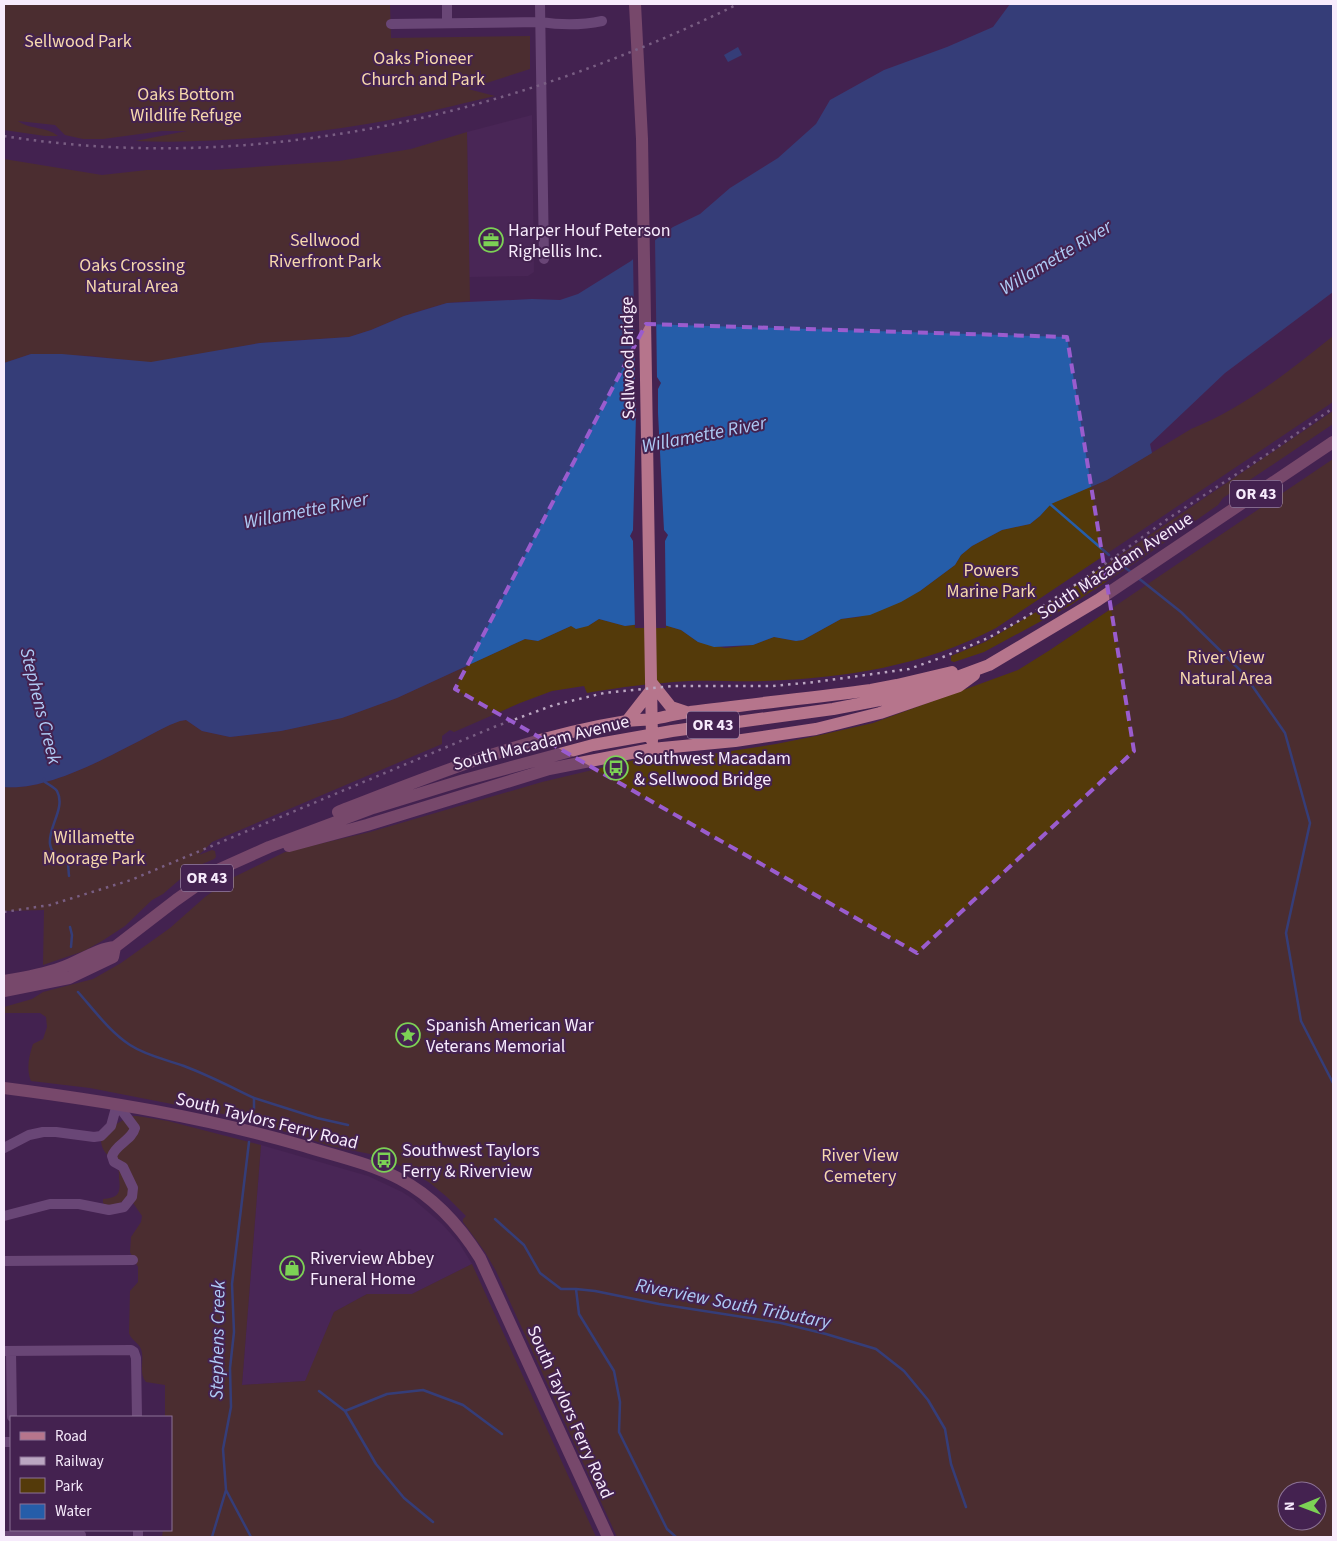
<svg xmlns="http://www.w3.org/2000/svg" width="1337" height="1541" font-family="'Source Sans 3',sans-serif">
	<rect width="100%" height="100%" fill="#442250"/>
	<path fill="#502a5d" d="M532 115 534 272 528 276 469 277 467 132Z
		M261 1145 368 1176 402 1192 413 1199 442 1224 459 1243 472 1264 412 1294H367L334 1312 306 1381 242 1385Z"/>
	<path fill="#543a0a" fill-rule="evenodd" d="M4 4H390L391 38 530 36V69L468 89 495 96C455 105 414 116 373 123 294 136 214 144 135 141L187 131H162L103 139H83L65 135 55 125 18 121C30 130 46 126 58 136H45L4 130Z
		M467 132 470 301 447 303 426 309 404 316 371 330 349 337 260 343 151 363 91 356 31 354 4 363V159L102 175 147 170H214L339 161 411 149Z
		M1333 336V402L996 628C924 666 845 678 765 681 739 682 714 680 689 681 655 683 620 687 587 693L584 686 552 691 520 703 454 732 450 730 442 736V744L212 842 199 855 212 850 215 851 216 857 214 859 193 868 163 894 152 900 125 926 102 941 84 951 43 965 44 910 4 911V787C46 791 104 759 141 740 154 733 166 726 179 721L186 720 202 731 230 737 281 731 342 718 397 698 525 639 538 641 571 626H588L599 619 625 626 641 624 664 625 681 630 698 642 725 648 753 645 774 637 796 641 803 640 841 619 859 617 920 591 955 565 961 555 972 546 1002 530 1030 524 1040 516 1050 504 1107 480 1191 429C1242 409 1291 370 1333 336Z
		M1333 411V424L1223 498 1218 505 1138 561 1069 606 984 652 954 662 951 661V656L985 642 1036 612Z
		M1333 459V1537H617L496 1271 485 1252 463 1222V1219L466 1216 447 1197 430 1183 411 1171 380 1156 330 1146 303 1137 228 1115 90 1088 31 1081C26 1069 29 1056 33 1044L43 1039 47 1027 46 1017 40 1013H4V1007L32 999 43 992 93 979 121 963 170 928 205 897 232 878 285 852 370 832 542 782 643 758 669 754H712L776 744 816 736 873 723 1018 670 1050 650ZM1287 1491H1317V1521H1287Z
		M130 1116H137L168 1121 261 1145 242 1385 305 1381 334 1312 367 1294H412L472 1264 596 1537H162L163 1530H171V1417H165V1385L146 1382C138 1373 145 1360 141 1349 138 1342 131 1340 129 1333L130 1291 138 1282V1267L130 1252 131 1237 141 1222 142 1216 129 1197 120 1203 107 1206 103 1203V1199C119 1198 121 1193 119 1178 119 1174 119 1169 117 1166 111 1155 101 1154 101 1139L113 1126Z"/>
	<path fill="#255da9" d="M1010 4H1333V292L1225 373 1150 444 1152 453 1107 480 1051 504 1040 516 1030 524 1002 530 972 546 961 555 955 565 920 591 901 602 870 615 841 619 803 640 796 641 774 637 753 645 714 647 698 642 681 630 664 625 641 624 625 626 599 619 588 626 576 629 571 626 538 641 525 639 397 698 342 718 281 731 230 737 202 731 186 720 180 721C166 726 154 733 141 740 104 759 46 791 4 787V363L31 354H62L151 362 260 343 349 337 371 330 404 316 447 303 532 299 560 300 578 294 631 261 650 244 673 227 700 214 730 188 778 158 816 124 830 100 884 70 947 47 993 27Z
		M738 47 742 55 728 62 724 55Z"/>
	<path fill="#442250" d="M655 237 657 377 661 383 658 389V413L664 530 668 535 665 541 666 628H635L633 541 630 536 633 530 636 414 635 389 632 384 635 378 633 256Z"/>
	<g fill="none" stroke-linecap="round" stroke-linejoin="round">
		<path stroke="#255da9" stroke-width="2.5" d="M1050 504 1109 555
			M1117 562 1131 572
			M1137 577 1181 612 1244 674 1285 733 1310 823 1286 933 1301 1021 1333 1083
			M44 779 45 782C49 785 54 787 57 791 70 815 27 844 68 864L69 876
			M70 927 72 935 71 947
			M78 992C94 1010 110 1032 130 1045 147 1056 165 1059 184 1066 208 1075 231 1087 254 1098V1109
			M254 1098 317 1118 348 1125
			M495 1219 524 1245 540 1273 561 1289H576L579 1314 614 1371 620 1402 619 1432 667 1529 676 1537
			M576 1289 595 1291 659 1304 781 1323 826 1334 876 1349 904 1371 928 1400 945 1429 951 1464 966 1507
			M319 1391 345 1411 387 1394 423 1390 463 1405 502 1434
			M345 1411 376 1464 404 1498 433 1522
			M226 1490 251 1537
			M212 1537 226 1490 223 1449 231 1407 230 1368 234 1332 232 1284 249 1142"/>
		<path stroke="#9871a5" stroke-width="10" d="M447 4V23
			M540 4 544 259
			M391 24 540 22C560 25 583 25 602 21
			M4 1148 29 1135 43 1132H56L94 1137 101 1136 111 1126 117 1104
			M4 1216 50 1204H79L109 1210 124 1207 132 1197 133 1188 123 1167 114 1162 112 1156C116 1144 132 1140 135 1128L117 1104
			M4 1261 133 1260
			M4 1351 131 1350 134 1352 136 1358 137 1417
			M11 1351 12 1417
			M4 1442H11
			M138 1530V1537
			M4 1536 81 1535"/>
		<path stroke="#b6758c" stroke-width="12" d="M635 4 642 139 652 741
			M651 682 671 707 686 712
			M627 721 652 689
			M338 812C432 775 526 737 627 721 635 720 644 720 653 719 666 717 678 713 690 712 750 704 811 698 871 690L897 685 952 672
			M289 846 367 825 549 769 652 749 735 741 816 729 880 713 959 686 974 675
			M4 981C23 978 42 975 61 968 78 962 98 948 115 947L176 900 220 869 269 847 373 808 464 780 593 745 672 731 833 709 890 698 938 684 989 665 1098 600 1333 442
			M4 991 69 978 113 957 115 947
			M4 1088C105 1101 205 1117 304 1146 336 1156 370 1163 400 1179 434 1197 460 1226 480 1258L608 1537"/>
		<path stroke="#bba7c2" stroke-width="2.5" stroke-dasharray="2.5 5" stroke-linecap="butt" d="M4 136C255 176 513 115 738 4
			M4 912 50 905 131 880 494 727 554 705 604 693 674 686H773L815 682 909 669 943 657 988 638 1026 617 1081 581 1169 518 1266 455 1333 408"/>
	</g>
	<path d="M0 0H1337V1541H0ZM646 324 1067 337 1134 751 917 953 455 689Z" fill="#442250" fill-opacity=".55" fill-rule="evenodd"/>
	<path fill="none" stroke="#9a5cce" stroke-width="4" stroke-dasharray="10 6" stroke-linejoin="round" d="M646 324 1067 337 1134 751 917 953 455 689Z"/>
	<defs>
		<g id="office-ring" transform="scale(1.25)"><circle r="9.5" fill="#442250" stroke="#7cd155" stroke-width="1.5"/><path d="M-6-3h4V-5.5h4V-3h4V5H-6ZM-1-4.5V-3h2v-1.5ZM-6 0V1H6V0Z" fill="#7cd155"/></g>
		<g id="bus-ring" transform="scale(1.25)"><circle r="9.5" fill="#442250" stroke="#7cd155" stroke-width="1.5"/><path d="M-5-6H5V4H4V6H2V4H-2V6H-4V4H-5ZM-3.5-4V0h7V-4ZM-3.5 1.2v1.5H-2V1.2ZM2 1.2v1.5H3.5V1.2Z" fill="#7cd155"/></g>
		<g id="sight-ring" transform="scale(1.25)"><circle r="9.5" fill="#442250" stroke="#7cd155" stroke-width="1.5"/><path d="M0-6L1.8-2.2L6-1.7L2.9 1.2L3.7 5.4L0 3.3L-3.7 5.4L-2.9 1.2L-6-1.7L-1.8-2.2Z" fill="#7cd155"/></g>
		<g id="shop-ring" transform="scale(1.25)"><circle r="9.5" fill="#442250" stroke="#7cd155" stroke-width="1.5"/><path d="M-5-2.5h2.3a2.7 3.5 0 0 1 5.4 0H5L5.5 6h-11ZM-1.5-2.5h3a1.5 2.3 0 0 0-3 0Z" fill="#7cd155"/></g>
	</defs>
	<g fill-rule="evenodd">
		<use href="#office-ring" x="491" y="240"/>
		<use href="#bus-ring" x="616" y="768"/>
		<use href="#sight-ring" x="408" y="1035"/>
		<use href="#bus-ring" x="384" y="1160"/>
		<use href="#shop-ring" x="292" y="1268"/>
	</g>
	<g text-anchor="middle" dominant-baseline="central" stroke-width="4" stroke-linejoin="round" paint-order="stroke">
		<g fill="#442250" stroke="#c1afc8" stroke-width="1">
			<rect x="1230" y="480.5" width="52" height="27" rx="4"/>
			<rect x="687" y="711.5" width="52" height="27" rx="4"/>
			<rect x="181" y="864.5" width="52" height="27" rx="4"/>
		</g>
		<g font-size="16" font-weight="bold" fill="#f7ebfc">
			<text x="1256" y="494">OR 43</text>
			<text x="713" y="725">OR 43</text>
			<text x="207" y="878">OR 43</text>
		</g>
		<g font-size="18" fill="#f6d8ac" stroke="#442250">
			<text x="78" y="41">Sellwood Park</text>
			<text x="423" y="58">Oaks Pioneer<tspan x="423" dy="21">Church and Park</tspan></text>
			<text x="186" y="94">Oaks Bottom<tspan x="186" dy="21">Wildlife Refuge</tspan></text>
			<text x="325" y="240">Sellwood<tspan x="325" dy="21">Riverfront Park</tspan></text>
			<text x="132" y="265">Oaks Crossing<tspan x="132" dy="21">Natural Area</tspan></text>
			<text x="991" y="570">Powers<tspan x="991" dy="21">Marine Park</tspan></text>
			<text x="1226" y="657">River View<tspan x="1226" dy="21">Natural Area</tspan></text>
			<text x="94" y="837">Willamette<tspan x="94" dy="21">Moorage Park</tspan></text>
			<text x="860" y="1155">River View<tspan x="860" dy="21">Cemetery</tspan></text>
		</g>
		<g font-size="18" fill="#f7ebfc" stroke="#442250" text-anchor="start">
			<text x="508" y="230">Harper Houf Peterson<tspan x="508" dy="21">Righellis Inc.</tspan></text>
			<text x="634" y="758">Southwest Macadam<tspan x="634" dy="21">&amp; Sellwood Bridge</tspan></text>
			<text x="426" y="1025">Spanish American War<tspan x="426" dy="21">Veterans Memorial</tspan></text>
			<text x="402" y="1150">Southwest Taylors<tspan x="402" dy="21">Ferry &amp; Riverview</tspan></text>
			<text x="310" y="1258">Riverview Abbey<tspan x="310" dy="21">Funeral Home</tspan></text>
		</g>
		<g font-size="18" fill="#f7ebfc" stroke="#442250">
			<text transform="translate(628 358) rotate(-91)">Sellwood Bridge</text>
			<text transform="translate(1115 566) rotate(-33)">South Macadam Avenue</text>
			<text transform="translate(541 743) rotate(-14)">South Macadam Avenue</text>
			<text transform="translate(267 1121) rotate(14)">South Taylors Ferry Road</text>
			<text transform="translate(570 1412) rotate(66)">South Taylors Ferry Road</text>
		</g>
		<g font-size="19" font-style="italic" fill="#aecbf5" stroke="#442250">
			<text transform="translate(1056 258) rotate(-31)">Willamette River</text>
			<text transform="translate(704 435) rotate(-11)">Willamette River</text>
			<text transform="translate(306 511) rotate(-11)">Willamette River</text>
			<text transform="translate(40 706) rotate(76)">Stephens Creek</text>
			<text transform="translate(733 1304) rotate(11)">Riverview South Tributary</text>
			<text transform="translate(218 1340) rotate(-89)">Stephens Creek</text>
		</g>
	</g>
	<rect width="1337" height="1541" fill="none" stroke="#f7ebfc" stroke-width="10"/>
	<rect x="10" y="1416" width="162" height="115" fill="#442250" stroke="#8c7295"/>
	<rect x="20" y="1432" width="25" height="8" fill="#b6758c" stroke="#8c7295"/>
	<text x="55" y="1441" font-size="15" fill="#f7ebfc">Road</text>
	<rect x="20" y="1457" width="25" height="8" fill="#bba7c2" stroke="#8c7295"/>
	<text x="55" y="1466" font-size="15" fill="#f7ebfc">Railway</text>
	<rect x="20" y="1478" width="25" height="15" fill="#543a0a" stroke="#8c7295"/>
	<text x="55" y="1491" font-size="15" fill="#f7ebfc">Park</text>
	<rect x="20" y="1504" width="25" height="15" fill="#255da9" stroke="#8c7295"/>
	<text x="55" y="1516" font-size="15" fill="#f7ebfc">Water</text>
	<g transform="translate(1302 1506) rotate(269)"><circle r="24" fill="#442250" stroke="#8c7295"/>
	<path d="M0-4L9 19L0 12L-9 19Z" fill="#7cd155"/>
	<text y="-8" font-size="14" font-weight="bold" text-anchor="middle" fill="#f7ebfc">N</text>
	</g>
</svg>
